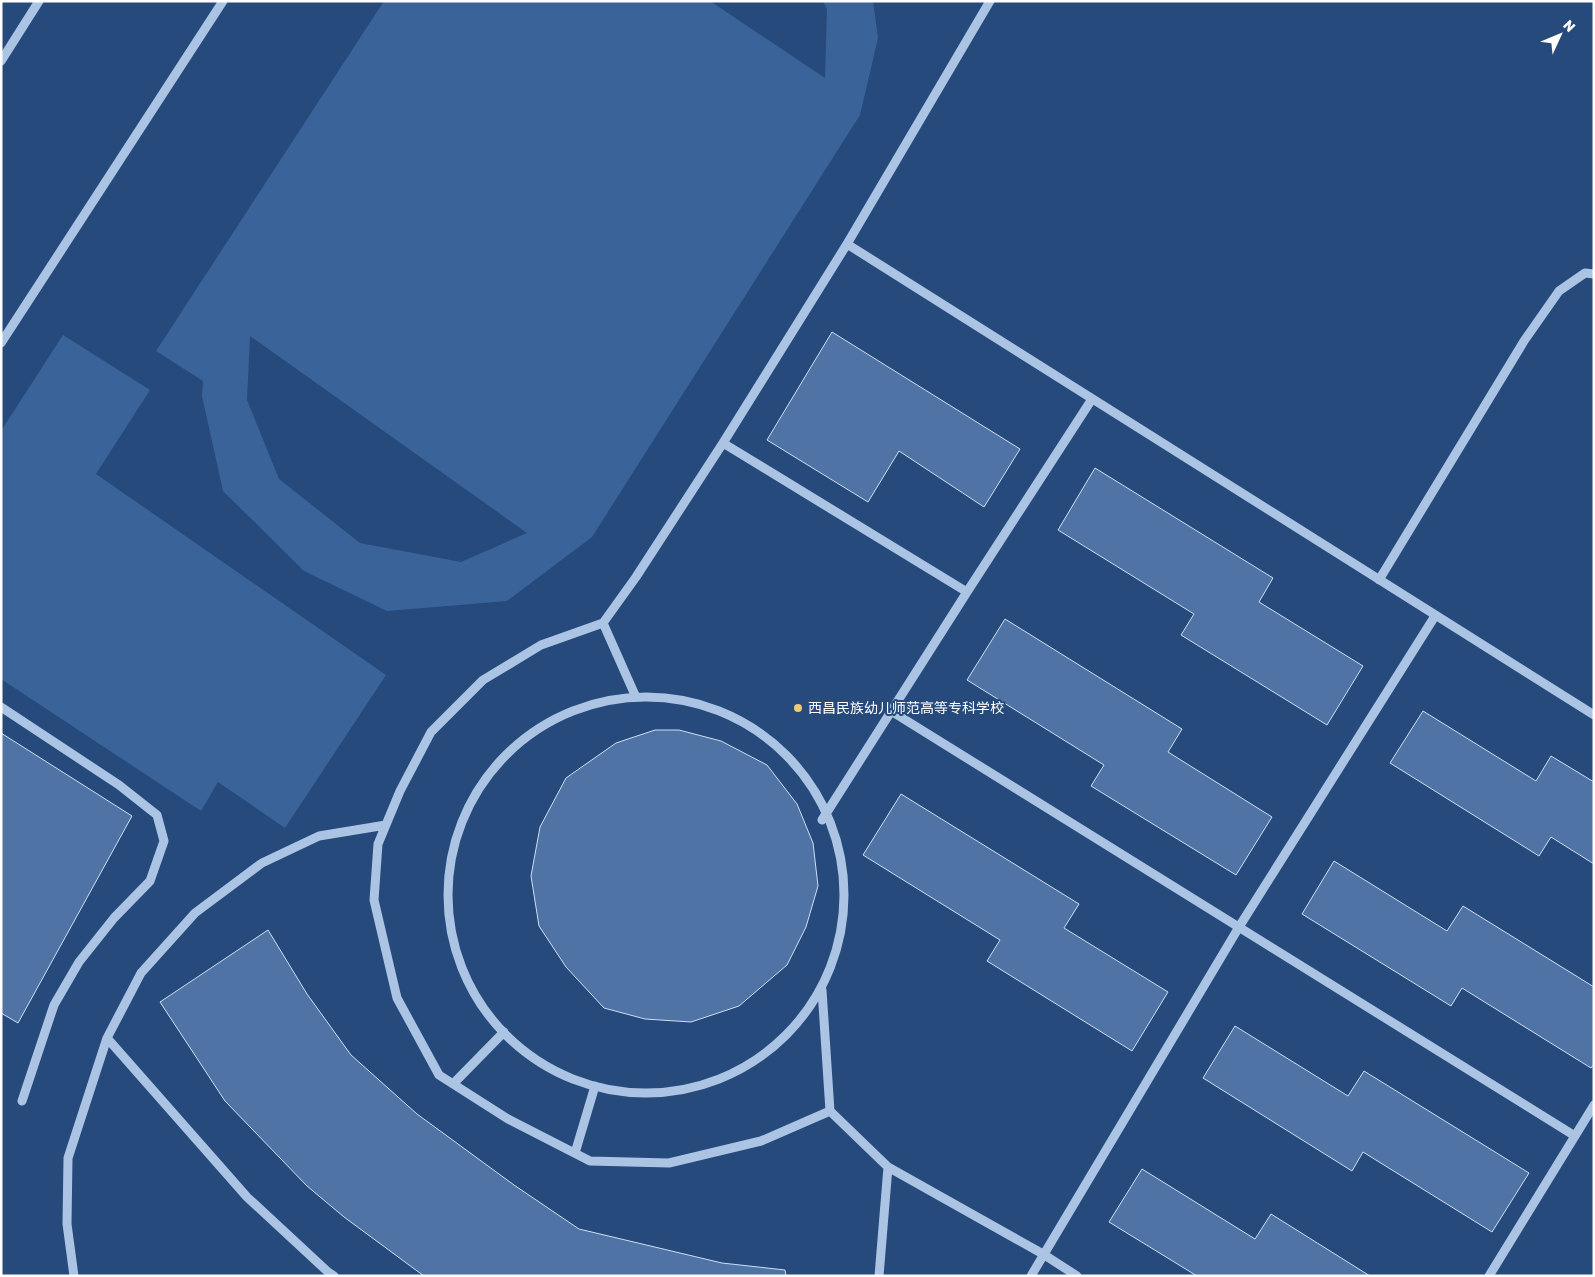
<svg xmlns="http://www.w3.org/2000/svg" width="1595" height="1277" font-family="Rubik,'Noto Sans SC',sans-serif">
	<rect width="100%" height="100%" fill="#264a7c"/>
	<path fill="#3a639a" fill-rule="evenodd" d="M384 1H710L825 78 827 9 823 1H873L878 38 860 115 592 537 507 601 387 611 304 571 223 491 202 396 203 381 156 351ZM250 336 527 533 461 562 360 543 279 479 247 400Z
		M63 335 150 390 96 474 386 675 285 828 218 782 201 811 1 679V431Z"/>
	<path fill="#4f73a5" stroke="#cedef4" d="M832 332 1020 449 984 507 899 451 868 502 767 440Z
		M1095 468 1273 578 1259 602 1363 666 1327 725 1181 635 1194 614 1058 530Z
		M1005 619 1182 729 1168 752 1272 817 1236 875 1091 786 1104 765 967 680Z
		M1423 711 1536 781 1551 756 1594 782V864L1551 837 1539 856 1390 763Z
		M655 730H679L721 741 767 765 797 804 813 843 818 886 806 927 787 965 739 1006 691 1022 645 1019 604 1008 566 967 539 926 531 876 540 827 566 778 616 743Z
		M1 733 132 816 18 1023 1 1013Z
		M901 794 1079 904 1064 928 1168 992 1132 1051 987 961 1000 940 863 855Z
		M1334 861 1447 931 1463 906 1594 987V1064L1591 1068 1462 988 1451 1006 1302 914Z
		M268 930 307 994 351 1055 417 1114 514 1185 579 1229 722 1263 785 1270 786 1276H424L344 1217 307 1186 225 1101 160 1002Z
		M1235 1026 1348 1096 1364 1071 1529 1173 1492 1232 1363 1152 1352 1171 1203 1078Z
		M1142 1169 1255 1239 1271 1214 1370 1276H1197L1109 1222Z"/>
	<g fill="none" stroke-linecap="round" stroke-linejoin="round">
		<path stroke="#abc4e4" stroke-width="9" d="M1 61 39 1
			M847 244 1594 715
			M1 343 223 1
			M723 443 967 592
			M1379 580 1524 341 1559 291 1585 273 1594 274
			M603 623 635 695
			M448 895a198 198 0 1 1 396 0a198 198 0 1 1-396 0Z
			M1 707 119 785 157 815 164 841 150 881 114 918 79 962 54 1005 22 1101
			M891 711 1575 1136
			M822 820 967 592 1092 399
			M822 990 830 1111
			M107 1038 247 1197 328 1272 334 1276
			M453 1084 504 1032
			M575 1153 595 1086
			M888 1167 1043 1254 1077 1276
			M74 1276 67 1224 68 1158 107 1038 141 973 195 913 262 863 319 836 386 825
			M879 1276 888 1167 830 1111 761 1141 669 1163 590 1161 508 1119 439 1075 397 998 374 900 378 844 400 791 431 732 483 680 541 645 603 623 636 577 723 443 847 244 990 1
			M1031 1276 1239 927 1435 616
			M1489 1276 1594 1105"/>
	</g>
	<circle fill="#edcc71" stroke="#264a7c" stroke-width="2" cx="798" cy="708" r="5"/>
	<g text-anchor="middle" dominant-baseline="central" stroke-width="4" stroke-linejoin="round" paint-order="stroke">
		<g font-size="14" fill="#fff" stroke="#264a7c" text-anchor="start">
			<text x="808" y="708">西昌民族幼儿师范高等专科学校</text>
		</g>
	</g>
	<rect width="1595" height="1277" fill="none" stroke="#ffffff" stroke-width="5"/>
	<g transform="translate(1560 35) rotate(46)" stroke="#264a7c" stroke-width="4" paint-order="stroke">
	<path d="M0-4L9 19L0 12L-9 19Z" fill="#ffffff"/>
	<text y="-8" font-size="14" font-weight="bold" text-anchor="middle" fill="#ffffff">N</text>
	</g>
</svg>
